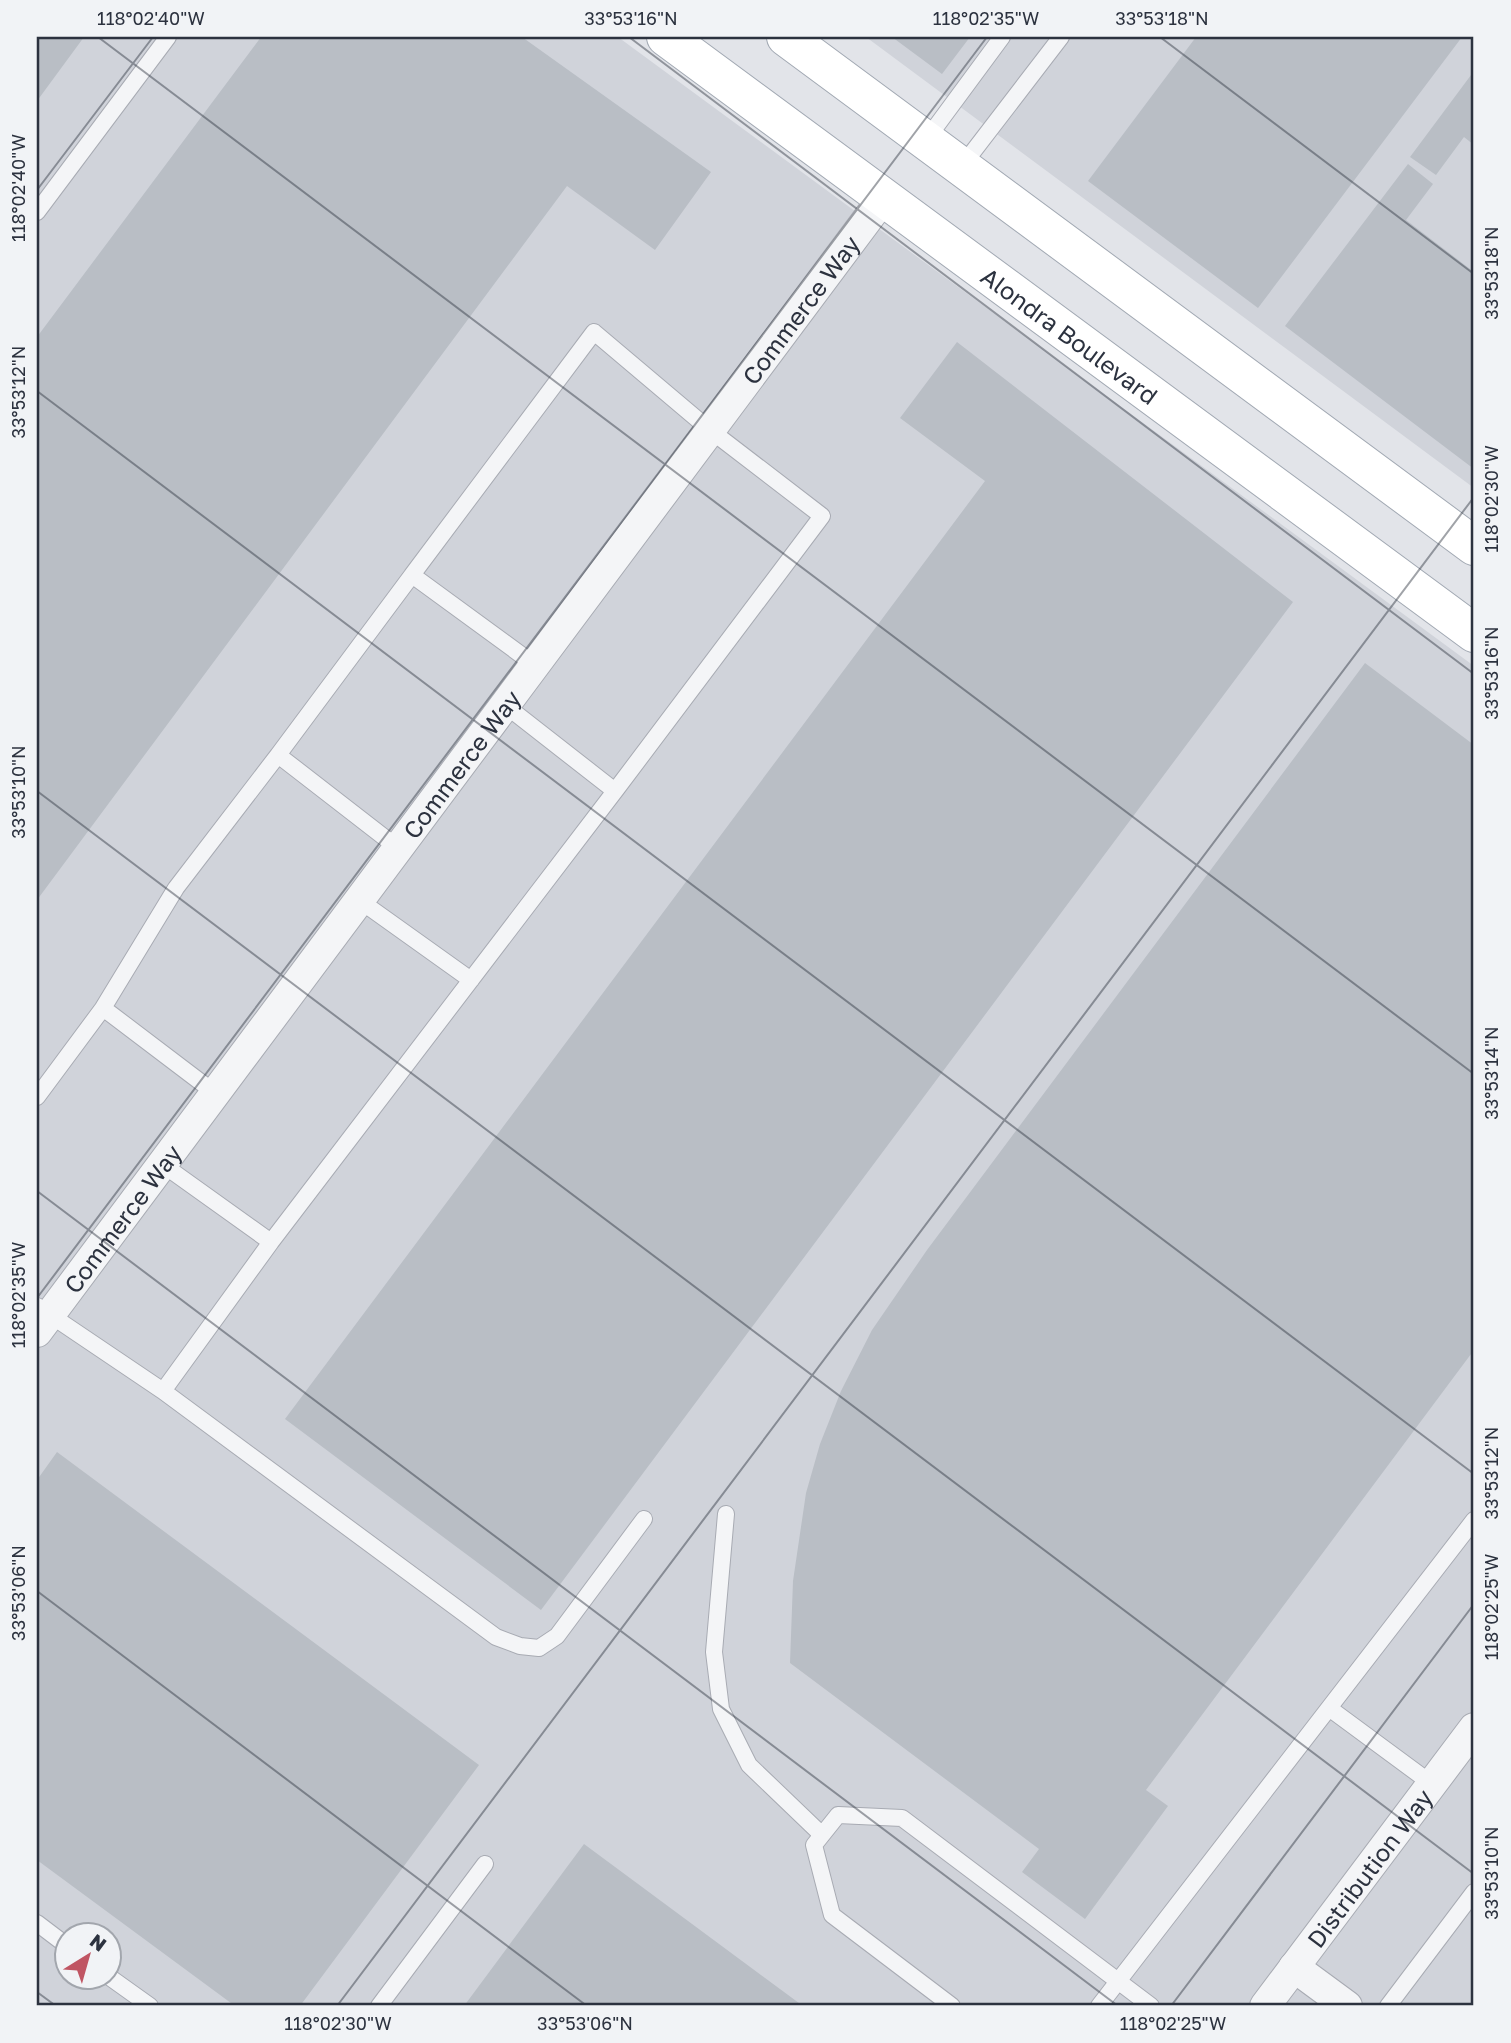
<svg xmlns="http://www.w3.org/2000/svg" width="1511" height="2043" font-family="'Golos Text',sans-serif">
	<rect width="100%" height="100%" fill="#e2e4e9"/>
	<path fill="#d0d3da" fill-rule="evenodd" d="M37 37H618L1474 666V2006H37ZM66 1934H108V1976H66Z
		M866 37H1474V488Z"/>
	<path fill="#b9bec5" d="M37 37H84L37 101Z
		M261 37H522L711 172 655 250 567 186 37 900V337Z
		M892 37H970L942 74Z
		M1196 37H1462L1258 308 1088 181Z
		M1474 71V145L1464 137 1436 175 1410 157Z
		M1408 164 1433 184 1406 220 1474 272V469L1285 326Z
		M957 342 1293 602 541 1610 285 1419 985 481 900 418Z
		M1365 663 1474 745V1350L1146 1790 1168 1806 1085 1919 1022 1872 1039 1849 790 1663 793 1581 806 1493 820 1444 841 1391 872 1330 927 1250Z
		M57 1452 479 1765 300 2006H235L37 1860V1480Z
		M584 1844 803 2006H464Z"/>
	<g fill="none" stroke-linecap="round" stroke-linejoin="round">
		<g stroke="#a8abb3" stroke-width="18">
			<path id="lane" d="M926 140 1002 37
				M962 166 1061 37
				M37 212 168 37
				M412 575 594 332 710 430 822 516 615 791 505 705
				M278 755 412 575 535 665
				M359 900 471 980
				M103 1008 176 888 278 755 398 848
				M37 1097 103 1008 215 1093
				M162 1164 271 1242 615 791
				M37 1306 163 1391 271 1242
				M163 1391 496 1637 520 1646 539 1648 557 1636 644 1519
				M726 1514 714 1652 721 1709 749 1765 822 1835
				M1329 1708 1432 1784
				M37 1923 66 1945
				M108 1976 150 2006
				M379 2006 485 1864
				M952 2006 832 1915 814 1845 838 1815 902 1818 1151 2006
				M1099 2006 1474 1520
				M1388 2006 1474 1892"/>
		</g>
		<g stroke="#a8abb3" stroke-width="32">
			<g id="street">
				<path id="s1" d="M37 1332 884 197"/>
				<path d="M1294 1967 1347 2006"/>
				<path id="s2" d="M1265 2006 1474 1728"/>
			</g>
		</g>
		<g stroke="#a2a9b3" stroke-width="40">
			<g id="primary">
				<path id="s3" d="M666 37 1474 633"/>
				<path d="M786 37 1474 546"/>
			</g>
		</g>
		<use href="#lane" stroke="#f4f5f7" stroke-width="16"/>
		<use href="#street" stroke="#f4f5f7" stroke-width="30"/>
		<use href="#primary" stroke="#fff" stroke-width="38"/>
	</g>
	<path fill="none" stroke="#2c323f" stroke-width="2" stroke-opacity="0.45" d="M98 37 1474 1074M629 37 1474 674M1160 37 1474 274M37 190 153 37M37 391 1474 1474M37 791 1474 1874M37 1191 1118 2006M37 1298 987 37M37 1591 587 2006M37 1992 56 2006M337 2006 1474 497M1171 2006 1474 1604"/>
	<g text-anchor="middle" dominant-baseline="central" stroke-width="5" stroke-linejoin="round" paint-order="stroke">
		<g font-size="24" fill="#2c323f" stroke="#f1f3f6">
			<text stroke="none"><textPath href="#s1" startOffset="1276">Commerce Way</textPath></text>
			<text stroke="none"><textPath href="#s3" startOffset="502">Alondra Boulevard</textPath></text>
			<text stroke="none"><textPath href="#s1" startOffset="709">Commerce Way</textPath></text>
			<text stroke="none"><textPath href="#s1" startOffset="142">Commerce Way</textPath></text>
			<text stroke="none"><textPath href="#s2" startOffset="173">Distribution Way</textPath></text>
		</g>
	</g>
	<rect width="1511" height="2043" fill="none" stroke="#f1f3f6" stroke-width="77"/>
	<g transform="translate(88 1956) rotate(37)"><circle r="33" fill="#f1f3f6" stroke="#a2a6ad" stroke-width="2"/>
	<path d="M0-5L12 26L0 18L-12 26Z" fill="#c05563"/>
	<text y="-10" font-size="19" font-weight="bold" text-anchor="middle" fill="#2c323f">N</text>
	</g>
	<rect x="38" y="38" width="1434" height="1966" fill="none" stroke="#2c323f" stroke-width="2.5"/>
	<g font-size="18" text-anchor="middle" fill="#2c323f">
		<text x="151" y="25">118°02'40"W</text>
		<text x="631" y="25">33°53'16"N</text>
		<text x="986" y="25">118°02'35"W</text>
		<text x="1162" y="25">33°53'18"N</text>
		<text transform="translate(19 188) rotate(-90)" y="6">118°02'40"W</text>
		<text transform="translate(1492 273) rotate(-90)" y="6">33°53'18"N</text>
		<text transform="translate(19 392) rotate(-90)" y="6">33°53'12"N</text>
		<text transform="translate(1492 499) rotate(-90)" y="6">118°02'30"W</text>
		<text transform="translate(1492 673) rotate(-90)" y="6">33°53'16"N</text>
		<text transform="translate(19 792) rotate(-90)" y="6">33°53'10"N</text>
		<text transform="translate(1492 1073) rotate(-90)" y="6">33°53'14"N</text>
		<text transform="translate(19 1295) rotate(-90)" y="6">118°02'35"W</text>
		<text transform="translate(1492 1473) rotate(-90)" y="6">33°53'12"N</text>
		<text transform="translate(19 1593) rotate(-90)" y="6">33°53'06"N</text>
		<text transform="translate(1492 1607) rotate(-90)" y="6">118°02'25"W</text>
		<text transform="translate(1492 1873) rotate(-90)" y="6">33°53'10"N</text>
		<text x="338" y="2030">118°02'30"W</text>
		<text x="585" y="2030">33°53'06"N</text>
		<text x="1173" y="2030">118°02'25"W</text>
	</g>
</svg>
